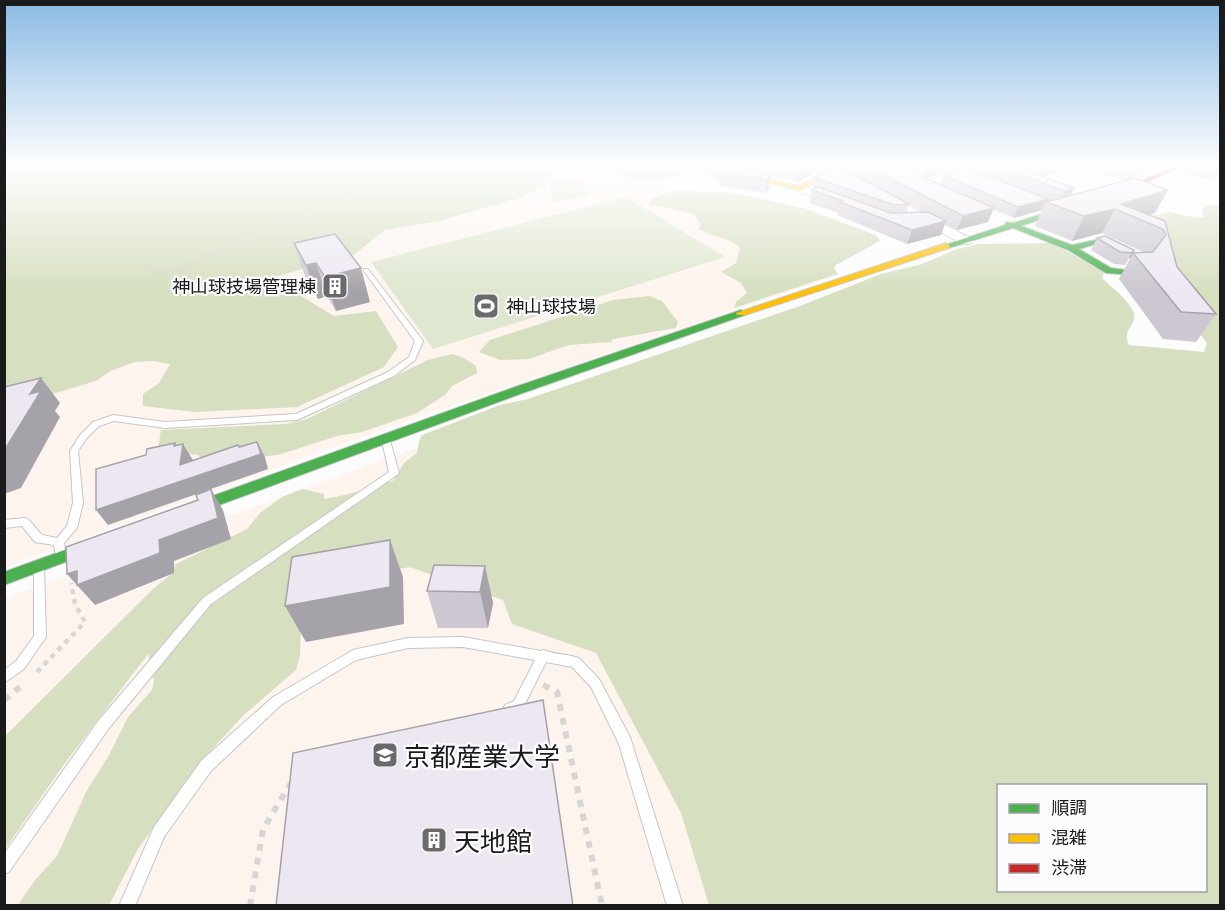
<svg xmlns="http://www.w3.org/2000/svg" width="1225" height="910" font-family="Barlow,'Noto Sans JP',sans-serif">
	<rect width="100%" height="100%" fill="#fcfcfd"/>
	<path fill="#fdf4ee" d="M5 165H626L814 283 392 426 5 567Z
		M573 390 831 906H5V598Z"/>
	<path fill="#dfe7d0" d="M580 179 589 195 553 203 550 183Z
		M626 197 725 257 433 349 371 262Z"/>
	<path fill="#d6dfc0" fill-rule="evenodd" d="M5 165H546L552 175 550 183 519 198 439 221 385 230 355 254 271 278 334 316 376 311 398 347 384 367 297 407 196 412 143 406V394L159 383 170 364 153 361 135 362 110 371 96 381 5 408Z
		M577 165H710C658 189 629 178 577 165Z
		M676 191 725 192 749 196 806 209 868 232 877 236 880 241 836 265 834 268 838 274 734 308 736 302 747 293 741 283 721 272 736 263 740 247C725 235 712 238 699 229L700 223 694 214 648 204 653 198Z
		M1211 205H1220V905H709L681 813 596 653 512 624 503 600 410 567 311 585 301 626 300 656 296 670 244 715 202 760 138 849 109 905 20 906V902L35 880 57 856 87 790 108 757 128 717 152 690 154 681 148 654 65 763 5 849V736L154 588 170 575 176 564 247 529 260 513 282 497 302 489 324 494V499L345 495 393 481 404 463 417 453 419 441 422 435 500 405 528 399 800 306 881 274 922 264 957 249 978 244 1052 243 1102 271 1104 274 1102 278C1110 286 1138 307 1134 319 1131 330 1123 332 1129 345L1204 352 1207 343 1162 288 1150 217 1169 212 1198 218 1205 216 1202 214 1203 208ZM998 786H1206V890H998Z
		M649 296 662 301 678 322 676 328 613 339 611 342 569 345 529 359 500 360 479 352 490 340 613 300Z
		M452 354 464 358 476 366 477 373 452 386 446 394 417 413 362 432 337 436 278 455 204 462 198 455 158 449 161 430 286 424 307 419 428 360Z"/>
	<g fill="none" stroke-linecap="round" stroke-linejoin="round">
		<g stroke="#c6c6c7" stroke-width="2">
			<path id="lane" d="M364 269H368L423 341 415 360 394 376 297 420 165 428 114 421 99 426 86 439 78 451 83 503 77 528 64 543 66 558 65 561 61 562 57 561 54 545 35 542 22 526 4 528V520L24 518 28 519 42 535 57 538 67 526 73 503 70 451 80 435 93 422 113 415 165 422 296 414 388 372 409 357 415 341 364 271Z
				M385 434 389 437 399 473 397 475 211 604 109 728 9 872 4 874V854L99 720 203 598 389 472 381 437Z
				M39 562 43 563 44 566 46 637 24 669 4 683V670L16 661 34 636V566L35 563Z
				M463 637 541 651 544 650C555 655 568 654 579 658L599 679 630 737 683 906H667L619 744 591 687 572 667 546 662 522 710 509 715 505 713 503 709 505 705 514 701 535 660 463 647 408 648 356 660 281 705 211 771 164 837 135 906H119L154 827 201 761 273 697 353 650 408 638Z"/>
		</g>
		<g stroke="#c6c6c7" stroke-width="2">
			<path id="street" d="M821 165H833L856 178 847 180Z
				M877 165H889L923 181 952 173 935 165H948L983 179 978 182 961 176 922 188Z
				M800 186 839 199 840 201 835 204 796 191 795 189Z
				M886 194 970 238 972 241 970 244H962L882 199 881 197Z"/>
		</g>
		<g stroke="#c6c6c7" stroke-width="2">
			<path id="fast" d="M1067 206 1074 208 1021 226 1072 245 1104 238 1144 257 1146 259 1133 275 1106 273 1068 250 1013 228 949 248 942 246 1005 225 1006 222 1013 223ZM1100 243 1135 260 1127 270 1111 268 1079 249Z
				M741 310 746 313 745 315 520 394 192 515H182L180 511 182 507 512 388Z
				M95 539 100 541 103 545 100 549 4 585V572Z"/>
		</g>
		<g stroke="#c6c6c7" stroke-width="2">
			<path id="slow" d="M762 165H772L749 175 799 186 833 168 840 170 800 191 741 176 743 171Z
				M946 243 950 246 949 248 745 315H737L736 313Z"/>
		</g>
		<g stroke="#c6c6c7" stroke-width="2">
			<path id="jam" d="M1176 165H1185L1118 196 1111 194Z"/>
		</g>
		<path stroke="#d6d6d7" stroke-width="2" stroke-dasharray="3 3" stroke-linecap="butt" d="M212 254C259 226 301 211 352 194L349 193 353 191 347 180 340 178 339 174 322 170 320 167 329 165"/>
		<path stroke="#d6d6d7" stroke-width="3" stroke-dasharray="4 4" stroke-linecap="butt" d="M145 266 153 272 183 270 214 252"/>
		<path stroke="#d6d6d7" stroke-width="4.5" stroke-dasharray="5 5" stroke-linecap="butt" d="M37 672 85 622 75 604 71 583"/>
		<path stroke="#d6d6d7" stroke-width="6" stroke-dasharray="7 7" stroke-linecap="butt" d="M543 685 557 692 602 906
			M4 700 20 687
			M250 906 263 829 291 783"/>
		<use href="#lane" fill="#fff" fill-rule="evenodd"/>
		<use href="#street" fill="#fff" fill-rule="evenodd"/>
		<use href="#fast" fill="#4caf50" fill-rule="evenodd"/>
		<use href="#slow" fill="#ffc107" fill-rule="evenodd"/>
		<use href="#jam" fill="#c62828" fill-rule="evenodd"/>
	</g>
	<path fill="#ccc7d0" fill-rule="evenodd" d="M706 165H750L741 168 762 172 763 165H824L823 169 798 182 771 175 769 188 765 193 719 186 720 179 705 174Z
		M841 165H948L946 172 924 178 939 185 943 175 963 168 954 165H1166L1161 167 1152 165 1127 180 1155 213 1149 215 1165 221 1177 267 1216 314 1196 342 1163 339 1119 279 1133 253H1145L1102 233 1072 241 1035 226 1042 210 1014 218 993 209 988 222 957 230 945 224 941 235 907 244 837 215 838 213 810 203 812 190 815 189 813 188 815 178 844 168 842 165ZM1073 166 1126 181 1071 195 1074 188 1043 177ZM909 204 923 212H907Z
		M1182 165H1221V173L1210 180 1178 172Z
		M1097 238 1134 250 1125 265 1114 264 1091 250Z
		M294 243 370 302 336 311 327 296 318 299 305 276Z
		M485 566 493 603 488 628H438L427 591Z"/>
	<path fill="#a6a2a9" d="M738 165H750L740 168Z
		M807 165H824L823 169 798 182 800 168Z
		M927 165H948L946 172 923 179Z
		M1045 165H1073V166L1035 180 1027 171Z
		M1138 165H1152L1126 181 1133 167Z
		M1221 165V173L1210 180 1218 166Z
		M771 175 769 188 765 193 767 179Z
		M1074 188 1067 202 1059 205 1065 191Z
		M1168 190 1155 213 1139 219 1121 204Z
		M1049 199 1047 203 1046 202 1042 210 1014 218 1018 207Z
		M994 208 988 222 957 230 963 216Z
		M1115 209 1102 233 1072 241 1084 216Z
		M946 221 941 235 907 244 912 230Z
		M316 263 327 296 318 299 306 265Z
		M361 268 370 302 336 311 325 277Z
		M41 378 60 403 55 411 60 417 21 488 4 494V451L30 394Z
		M257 442 265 457 268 469 108 525 96 510 174 446 175 443 182 455 183 444 193 460 190 478 245 459Z
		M211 489 223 510 231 539 174 561V573L95 605 67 574 159 540Z
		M390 540 403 577 404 624 306 642 285 606Z
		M485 566 493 603 488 628 480 592Z"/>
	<path fill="#ede7f2" stroke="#a6a2a9" stroke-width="1.5" d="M718 165H738L741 168 771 175 767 179 720 172 723 166Z
		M784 165H807L800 168Z
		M865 165H901L917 172 920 176 994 208 963 216Z
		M993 165H1045L1027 171 1074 188 1065 191Z
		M1122 165H1138L1133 167Z
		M838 166 909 204 894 205 815 178Z
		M965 168 1049 199 1018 207 943 175Z
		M1135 178 1168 190 1121 204 1165 221 1177 267 1216 314 1181 312 1133 253 1153 252 1166 235 1163 229 1115 209 1084 216 1046 202Z
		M818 187 891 213 928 212 946 221 912 230 840 202 843 201 812 190Z
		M335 234 361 268 325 277 316 263 306 265 294 243Z
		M1105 236 1134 250 1132 253 1120 252 1097 238Z
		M41 378 30 394 41 391 4 451V387Z
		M257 442 261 454 96 510V469L146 455 147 449 175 443 174 446 183 444 180 465 238 445 239 447Z
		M211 489 218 518 159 540 160 553 77 585V571L67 574 66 547 198 500 196 495Z
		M390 540V587L285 606 292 557Z
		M434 565 485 566 480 592 427 591Z
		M543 700 573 906H276L293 753Z"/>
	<linearGradient id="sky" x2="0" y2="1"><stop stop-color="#8abae4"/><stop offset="0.57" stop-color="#fefefe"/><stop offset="1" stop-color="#fefefe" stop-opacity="0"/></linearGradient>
	<rect width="1225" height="292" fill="url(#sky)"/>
	<defs>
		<g id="building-square" transform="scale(1.35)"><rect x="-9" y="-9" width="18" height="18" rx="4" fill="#6a6a6b" stroke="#fcfbfe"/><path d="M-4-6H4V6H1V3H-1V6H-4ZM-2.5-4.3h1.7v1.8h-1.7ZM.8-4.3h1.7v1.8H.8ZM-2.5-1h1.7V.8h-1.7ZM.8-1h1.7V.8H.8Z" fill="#fff"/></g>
		<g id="stadium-square" transform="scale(1.35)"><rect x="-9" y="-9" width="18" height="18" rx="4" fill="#6a6a6b" stroke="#fcfbfe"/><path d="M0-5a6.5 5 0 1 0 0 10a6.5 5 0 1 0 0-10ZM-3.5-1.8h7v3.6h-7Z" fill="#fff"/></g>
		<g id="university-square" transform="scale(1.35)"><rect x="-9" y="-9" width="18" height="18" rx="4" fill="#6a6a6b" stroke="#fcfbfe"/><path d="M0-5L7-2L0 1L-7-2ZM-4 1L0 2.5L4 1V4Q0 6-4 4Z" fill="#fff"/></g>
	</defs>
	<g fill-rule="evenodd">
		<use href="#building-square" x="335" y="286"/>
		<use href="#stadium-square" x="486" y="306"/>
		<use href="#university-square" x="385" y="755"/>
		<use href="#building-square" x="434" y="840"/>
	</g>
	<g text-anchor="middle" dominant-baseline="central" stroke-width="4.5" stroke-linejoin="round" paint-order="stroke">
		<g font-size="18" fill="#1c1b1c" stroke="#fcfbfe" text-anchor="end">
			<text x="316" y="286">神山球技場管理棟</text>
			<text x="506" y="306" text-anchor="start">神山球技場</text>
		</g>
		<g font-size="26" fill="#1c1b1c" stroke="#fcfbfe" text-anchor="start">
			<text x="404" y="755">京都産業大学</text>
			<text x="454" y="840">天地館</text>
		</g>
	</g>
	<rect width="1225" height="910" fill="none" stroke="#1c1b1c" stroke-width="12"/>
	<rect x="997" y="784" width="210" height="108" fill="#fcfbfe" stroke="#a2a1a4" stroke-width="1.5"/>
	<rect x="1009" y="804" width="30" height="9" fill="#4caf50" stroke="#a2a1a4" stroke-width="1.5"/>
	<text x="1051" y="814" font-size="18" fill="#1c1b1c">順調</text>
	<rect x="1009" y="834" width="30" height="9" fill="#ffc107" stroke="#a2a1a4" stroke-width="1.5"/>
	<text x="1051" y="844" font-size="18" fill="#1c1b1c">混雑</text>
	<rect x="1009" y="864" width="30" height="9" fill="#c62828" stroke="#a2a1a4" stroke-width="1.5"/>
	<text x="1051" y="874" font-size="18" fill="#1c1b1c">渋滞</text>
</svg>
